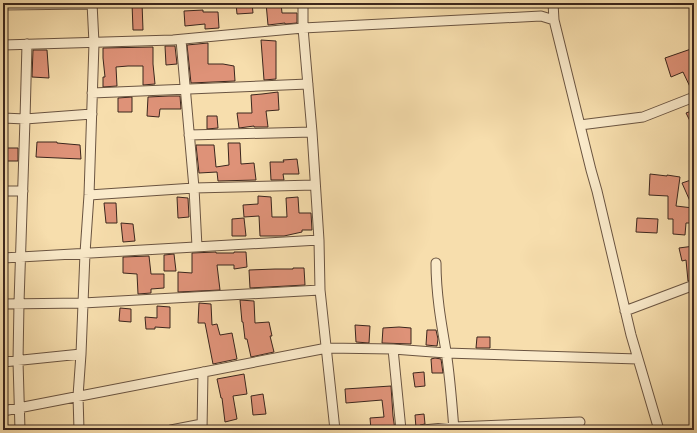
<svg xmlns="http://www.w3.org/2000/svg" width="697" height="433" font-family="Alegreya,serif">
	<rect width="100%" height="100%" fill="#f7dead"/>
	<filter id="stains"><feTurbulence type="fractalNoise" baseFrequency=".005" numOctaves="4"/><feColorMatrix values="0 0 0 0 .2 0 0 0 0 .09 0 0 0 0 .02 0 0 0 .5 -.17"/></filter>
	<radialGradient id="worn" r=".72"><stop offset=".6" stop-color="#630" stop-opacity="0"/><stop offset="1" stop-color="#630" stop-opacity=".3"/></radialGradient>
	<path fill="#de9278" stroke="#3b261d" d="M132 3H142L143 30H133Z
		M247 3H252L253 13 237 14 236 4Z
		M266 3H281L282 13H297V23L285 24V23L268 25Z
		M203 10V12H218L219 28 205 29V24L185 26 184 11Z
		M261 40 276 41V79L264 80Z
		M208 43V64H223L234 66 235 81 191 83 187 45Z
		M165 46H175L177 64 166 65Z
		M153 47V64L155 84 143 85V66H128L116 67 117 86 103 87V77H105L103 58V48Z
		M691 49 694 58V91H692L683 72 671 77 665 58Z
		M33 50H47L49 78 32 77Z
		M278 92 279 110 266 111 268 127H254V126L239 128 237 113H252L251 95 262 94Z
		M169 96H180L181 109H160L159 117 147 116 148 97Z
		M132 97V112H118V98Z
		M694 110V129L686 113Z
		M207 116H217L218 128 207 129Z
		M37 142H57V143L80 145 81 159 36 157Z
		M228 143H240L241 164 254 163 256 180 218 181 217 172 199 173 196 145H214L216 167 229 165Z
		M3 148H18V161H3Z
		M297 159 299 174H283L284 180H271L270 162H284L283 160Z
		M650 174 667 176V175L680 177 676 206 693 208 682 183 694 179V223H686L685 235 673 234V219H668V196L649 195Z
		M258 196 271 197 272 217H287L286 198 298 197 299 213H311L312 230H302V232L284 236H260L259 216 244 217 243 205 258 204Z
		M177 197 188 198 189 217 178 218Z
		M104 203H116L117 223H106Z
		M244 218 246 236H232V219Z
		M637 218 658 219 657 233 636 232Z
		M121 223 133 224 135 241 123 242Z
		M694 246V279L688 281 686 260 682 261 679 248Z
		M216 252V253H234V252H246L247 267 234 269V265H217L220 290 178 292V272L192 273V253Z
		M174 254 176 271H164V255Z
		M149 256 151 274H164V288L151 289V293L138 294 137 274 123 273V257Z
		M293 268H304L305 285 250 288 249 270 275 269H293Z
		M240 300 254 301 255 323 269 322 272 336H270L274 352 251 357 247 339H245L243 322H242Z
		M199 303 211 304 212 325 217 324 220 335 232 333 237 359 213 364 205 323H198Z
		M157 306 170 307V328L155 327V329H146L145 317 157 318Z
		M120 308 131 309V322L119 321Z
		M355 325 370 326 369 343 356 342Z
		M399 327 411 328V344L382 343 383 328Z
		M427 330H436L438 339 437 346 426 345Z
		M477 337H490V348H476Z
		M435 358 441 359 443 373H432L431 359Z
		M424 372 425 386 415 387 413 373Z
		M244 374 247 394 233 396 237 419 225 422 222 398H221L217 379Z
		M391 386 393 416 395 430H371L370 418 384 417 382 400 346 403 345 389Z
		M263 394 266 414 253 415 251 396Z
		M424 414 425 424 420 425 417 428H416L415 415Z"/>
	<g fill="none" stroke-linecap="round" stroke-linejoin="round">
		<g stroke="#6a5441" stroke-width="11">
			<path id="minor" d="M303 3V28L312 132 319 240 320 290 335 430
				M3 5 92 4
				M554 20 591 170 597 191 631 335 659 430
				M181 40 194 188 197 247
				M3 45 173 40 303 28 541 16 554 20 553 3
				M92 93 308 84
				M3 118 25 119 92 114
				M580 125 643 117 694 97
				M189 135 312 132
				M3 191H23
				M89 195 194 188 315 185
				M3 258 319 240
				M436 263C436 293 441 322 446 351 450 377 452 404 454 430
				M3 304 83 303 320 290
				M625 311 694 285
				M393 349 401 430
				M3 362 81 354 85 253 89 195 94 43 92 3
				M3 411 327 348 393 349 446 353 638 359
				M20 430 18 361 19 303 25 119 27 44
				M79 430 78 396 81 354
				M171 430 202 424
				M202 430 203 372
				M423 430 454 427 580 422"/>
		</g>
		<use href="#minor" stroke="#faeaca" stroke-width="9"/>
	</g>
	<rect width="697" height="433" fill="none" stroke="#f7dead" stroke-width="16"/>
	<rect x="4" y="4" width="689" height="425" fill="none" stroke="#3b261d" stroke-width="2"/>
	<rect x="8" y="8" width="681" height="417" fill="none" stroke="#3b261d"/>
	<rect width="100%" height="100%" filter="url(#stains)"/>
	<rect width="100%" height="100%" fill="url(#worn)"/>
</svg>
